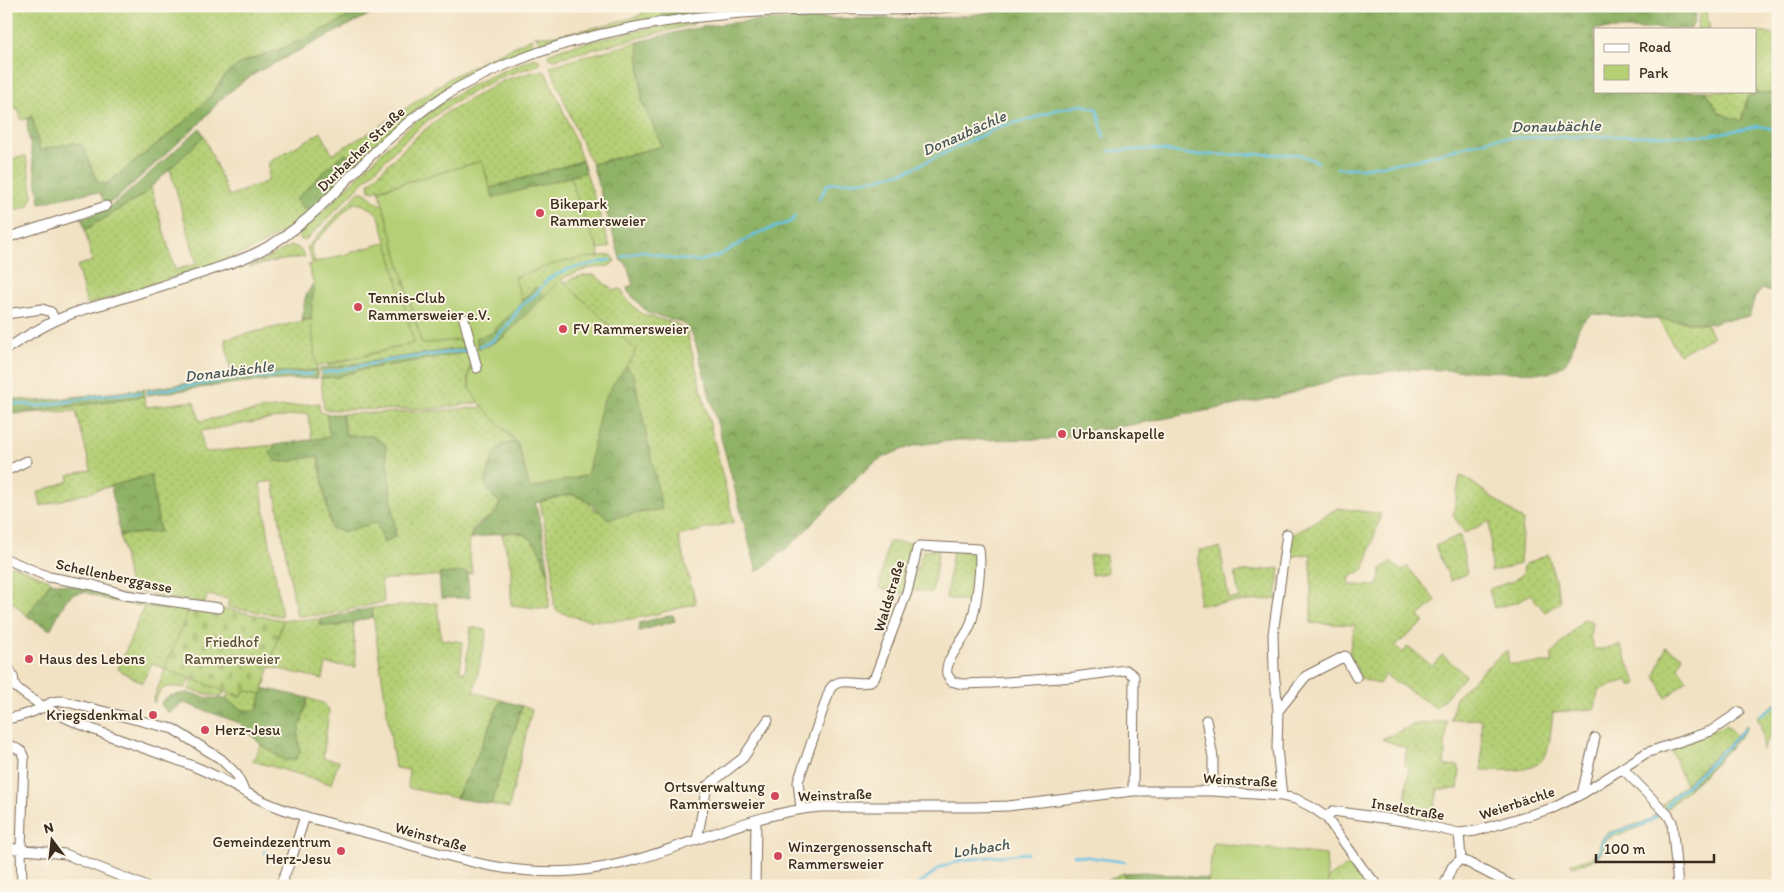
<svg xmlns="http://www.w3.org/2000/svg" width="1784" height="892" font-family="Itim,sans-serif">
	<defs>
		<pattern id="green-dots" width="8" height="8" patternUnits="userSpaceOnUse" patternTransform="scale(1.25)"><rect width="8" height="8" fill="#b4cf74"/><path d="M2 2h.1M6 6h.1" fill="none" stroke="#9cb264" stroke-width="1.8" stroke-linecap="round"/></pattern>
		<pattern id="forest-crowns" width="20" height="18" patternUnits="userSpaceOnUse" patternTransform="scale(1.25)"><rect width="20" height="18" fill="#8fb266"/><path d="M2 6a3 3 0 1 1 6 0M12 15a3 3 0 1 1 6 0" fill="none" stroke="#769153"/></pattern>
		<pattern id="cemetery-stones" width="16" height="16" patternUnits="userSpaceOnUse" patternTransform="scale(1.25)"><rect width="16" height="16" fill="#b4cf74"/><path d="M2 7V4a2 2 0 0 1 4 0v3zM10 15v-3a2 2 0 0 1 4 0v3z" fill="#9cb264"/></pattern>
	</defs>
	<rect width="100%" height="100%" fill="#fcf5e5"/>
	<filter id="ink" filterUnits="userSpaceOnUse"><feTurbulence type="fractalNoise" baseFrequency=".02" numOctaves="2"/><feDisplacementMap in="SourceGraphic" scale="10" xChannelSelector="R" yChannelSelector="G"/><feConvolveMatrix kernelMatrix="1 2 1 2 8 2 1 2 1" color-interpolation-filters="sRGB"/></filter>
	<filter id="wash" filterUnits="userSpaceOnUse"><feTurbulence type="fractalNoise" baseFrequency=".0096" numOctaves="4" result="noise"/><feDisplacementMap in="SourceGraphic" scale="20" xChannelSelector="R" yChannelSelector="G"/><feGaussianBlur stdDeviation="1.12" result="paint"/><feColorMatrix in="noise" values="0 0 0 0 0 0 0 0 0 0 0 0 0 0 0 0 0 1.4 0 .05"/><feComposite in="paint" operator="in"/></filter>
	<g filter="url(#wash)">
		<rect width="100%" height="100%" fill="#f2e2c4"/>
		<path fill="url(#green-dots)" stroke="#787c49" d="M6 6H368L315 34 278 50 243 62 220 82 210 97 187 120 109 182 103 184 97 182 82 145 74 143 40 150 32 116 28 119 21 120 20 113 17 108 6 110Z
			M642 6H661L663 18 641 21 545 44 540 43 535 35C547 41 615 22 632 18L638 16 643 13Z
			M1701 6H1705L1710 29H1697Z
			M694 21V24L555 59H550L548 55C558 48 572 46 584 43 621 34 657 26 694 21Z
			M1755 32 1767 33 1778 38V94L1752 92 1747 98 1743 121H1738L1719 113 1706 91H1755Z
			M532 38C533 45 531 48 526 52 481 69 439 90 402 121 387 134 372 149 357 163L346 154 296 201 308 212C267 249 222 262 171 278 143 287 115 296 87 305L77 266 92 261 85 230 143 195 151 187 175 270 197 264 170 169 204 136 229 196 268 181 269 162 321 132 332 154 374 130 453 76Z
			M638 42 642 102 663 146 592 164 578 134 550 66Z
			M535 58 540 61 536 66 506 75 479 88 447 107 426 122 401 144 307 239 303 240 300 239 299 232C339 200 370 160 409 127 446 96 489 75 535 58Z
			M537 71H544L547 75 567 119 582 160 575 163 490 188 482 161 373 191 370 190 369 183 417 136 447 112 504 80Z
			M26 156 33 195 29 206 6 213V160Z
			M586 172 610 247 599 249 587 227 570 177Z
			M359 192C370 191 372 203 384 205L422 343C436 342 460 335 470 347L329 368 328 365 414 343 379 216C371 207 366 205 354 203L312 245 311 248 315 262H312L307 247Z
			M291 246C299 246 301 251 305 257L275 261 249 267Z
			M612 255 615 261 609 266 587 269 565 277 544 296 535 288 522 302 514 277 562 261 581 257Z
			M588 275H595L604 283 614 290 621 289 626 299 642 314 677 324 687 332 734 522 678 536 696 603C652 616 599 632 556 610L554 604 553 570 540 501C568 494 575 488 596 511L661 509 634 376 626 366 634 356 635 349 565 283 573 278Z
			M311 319 317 370 264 373 232 377 225 339Z
			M1658 319 1706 324 1713 337 1679 354Z
			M471 352 473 363C463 379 470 387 478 402L477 403 432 409 324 410 321 378 338 377 359 370Z
			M144 396 146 407 194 401 200 421 266 409 319 403 320 412 326 414 331 437 312 440 308 413 201 431 203 449 208 452 275 445 270 453 284 462 318 456 331 528 343 532 377 522 396 536 385 444 372 436 346 435 342 414 433 411 484 407 515 442 502 445 492 496 500 503C494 522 481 517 473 530 466 540 471 561 472 573L381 580 384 602 325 615 297 616 273 481 260 483 282 616 227 607 229 599 207 595 205 603 158 597 150 592H131L120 535 160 532 150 475 41 506 38 492 69 481 68 475 91 470 76 411 24 413Z
			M1460 476 1466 478 1523 520 1520 564 1491 572 1490 521 1465 533 1453 516Z
			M1338 508 1381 514 1364 569 1350 577 1349 585 1378 586 1381 569 1390 562 1402 571 1407 566 1436 601 1419 616 1424 622 1395 646 1403 653 1408 646 1432 666 1442 655 1466 675 1436 708 1385 675 1379 684 1361 679 1349 653 1355 625 1311 623V554L1286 557 1289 540 1295 533Z
			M512 532C537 535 541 551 547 572H549V608L547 609 511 605V568L502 534Z
			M1460 535 1467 574 1451 581 1435 546Z
			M888 542 917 543 904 594 879 588Z
			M1220 548 1229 599 1239 598 1235 573 1280 568 1276 599 1199 605V550Z
			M939 549 932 593 910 589 923 551Z
			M953 550 972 552 976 555 972 603 946 598Z
			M1548 554 1561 602 1545 612 1530 594 1518 602 1494 608 1489 589 1513 581 1523 574 1524 565Z
			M1089 555H1106L1107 573 1091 575Z
			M13 565 51 581 27 616 6 596V570Z
			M437 603 441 639 463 642 460 671 465 672 471 627 487 630 474 692 501 700 473 766 456 798 408 788 409 770 395 768 372 608Z
			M171 604 190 607 165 669 190 678 185 688C167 686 162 684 154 703L153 701 165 669 152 663 142 683 118 669 144 606 168 610Z
			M321 619 320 625 338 626 353 622 356 667 326 664 323 679 269 667 283 620Z
			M1584 619 1592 622 1590 637 1594 649H1602L1620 645 1637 684 1631 686 1627 680 1598 690 1595 709 1553 712C1551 725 1551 743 1546 754 1537 775 1502 770 1482 770L1481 719 1451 720 1456 697 1481 672 1507 650 1509 664 1552 663V654Z
			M1666 647 1683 656 1678 667 1687 680 1666 698 1655 676Z
			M193 679 225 691 224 694 219 697 189 690Z
			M244 690 262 694 257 710C243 712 237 707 225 699L229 693 241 697Z
			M308 698 323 703 329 710 323 758 339 761 331 784 253 761 261 745 286 761 300 752 298 734Z
			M1778 702V730L1771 734 1762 751C1763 738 1763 728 1757 716Z
			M522 706 532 709 509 808 491 804Z
			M1447 721 1444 766 1458 765 1460 771 1458 789H1438L1432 824 1403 818 1409 767 1405 765 1406 748 1382 739 1416 724Z
			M1726 725 1736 736 1685 784 1689 788 1666 810 1662 805 1685 784 1671 749Z
			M1659 810 1663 813 1645 825 1607 839 1604 849 1598 857 1586 863 1572 866 1571 863C1579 861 1593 860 1598 852 1600 849 1600 844 1600 840L1607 833 1648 821Z
			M1353 862 1369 880 1363 886H1328L1329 877Z
			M1123 873 1126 880 1116 886H1097Z"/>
		<path fill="url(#forest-crowns)" stroke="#656e42" d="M368 6H386L263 69 242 82 220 100 199 124 116 199 104 204 101 194 91 192 40 203 27 125 28 119 32 116 40 150 74 143 82 145 97 181 104 184 109 182 187 120 210 97 227 73 243 62 278 50 315 34Z
			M661 6H786L717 9 663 18Z
			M1028 6H1697L1694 22 1690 29H1595V91H1706L1719 113 1742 121 1747 98 1753 92 1778 94V294L1761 289 1755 297 1749 317 1721 320 1713 324 1593 314C1570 326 1578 348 1566 362 1561 368 1555 370 1549 373L1411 369 1346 376 1279 397 1103 430 1096 428 1085 434 1057 439 957 440 917 445 898 451 878 460 860 475 794 542 757 572 696 344 690 330 685 325 677 321 648 313 628 292 627 287 633 285 626 263 621 261 592 164 662 146 642 102 638 42C669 34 699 26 731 23 798 16 866 20 933 18 965 17 997 11 1028 6Z
			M200 128 204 136 143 195 85 230 82 218 106 209 122 198Z
			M346 154 357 163 308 212 295 200 336 160Z
			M582 160 586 172 493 198 490 188 575 163Z
			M312 285H314L311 319 302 321 305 298Z
			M535 287 544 296 504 337 479 349 476 338 490 334Z
			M470 347 471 352 359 370 338 377 321 378 320 369Z
			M626 366 634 376 662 509 608 519 585 499 571 494 535 503 542 529 549 572H547C532 520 515 531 470 539 477 518 494 523 500 503L487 490 485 483 493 456 502 445 515 442 517 443 530 488 587 475 602 403 613 384Z
			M317 370 318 378 244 382 147 395V389L264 373Z
			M145 389 144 396 24 413 6 414V398L39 401Z
			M326 414H342L346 435 372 436 385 444 396 536 384 543 377 522 343 532 331 528 318 456 284 462 275 461 270 453 275 445 330 437Z
			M151 475 160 532 120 535 111 486Z
			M467 572 470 598H441L439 574Z
			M51 582 171 604 168 610 111 601 85 592 73 594 66 600 50 630 27 616Z
			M372 608 373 617 338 626 320 625 321 619Z
			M673 615 675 621 639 631V623Z
			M263 688 308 698 298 734 300 752 296 759 286 761 261 745 240 723 184 703 168 713 161 705 162 701 170 696 187 693 209 698 225 699 239 708 247 711 257 710Z
			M501 700 522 706 491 804 456 798 473 766Z
			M1746 725 1748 727C1729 749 1711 770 1689 788L1685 784 1723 750Z
			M1146 872 1209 879 1208 884 1144 879 1126 880 1123 873Z"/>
		<path fill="url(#cemetery-stones)" stroke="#787c49" d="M190 607 230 610 283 620 262 694 244 690 241 697 165 669Z"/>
		<path fill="#b4cf74" stroke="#787c49" d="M482 161 493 198 570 177 587 227 598 247 599 257C569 257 543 268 515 277L522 302 490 334 476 338 478 349 490 345 504 337 561 279 635 349 634 356 613 384 602 403 587 475 530 488C527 478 522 451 517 443 502 421 454 394 473 363L466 342 455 340 422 344 379 190Z
			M387 242 414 343 316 367 311 319 314 285 308 265Z
			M1213 843 1326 855 1328 886H1116L1126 880 1144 879 1208 884Z"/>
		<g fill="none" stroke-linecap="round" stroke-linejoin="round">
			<path stroke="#65c2e3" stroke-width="2.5" d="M1109 151 1154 149 1193 155 1298 154 1318 162
				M1337 168H1363L1416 160 1495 138 1709 135 1759 126 1778 130
				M819 199 828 184 877 179 907 171 1001 126 1031 119 1055 110 1082 105 1097 109 1104 137
				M622 257 641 251 673 259 699 261 718 256 758 233 790 222 795 217
				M480 346 491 342 508 325 521 306 537 293 548 279 569 269 610 260
				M323 373 391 360 469 350
				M148 392 240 378 312 374
				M6 403 40 406 107 395 140 393
				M1760 715 1778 704
				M1666 807 1672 799 1718 756 1746 727
				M264 852 284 861
				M1074 855 1125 862
				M1596 857C1604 849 1598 842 1606 837 1616 830 1629 829 1641 825 1649 823 1655 818 1661 812
				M916 886 941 867 963 860 1027 853"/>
		</g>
	</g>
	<g filter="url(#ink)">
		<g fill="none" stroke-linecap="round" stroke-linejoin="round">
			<g stroke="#7b6a58" stroke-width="11">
				<path id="minor" d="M6 238 106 206
					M6 314 42 309 51 312 55 321
					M464 319 477 368
					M6 349C25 337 45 324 66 316 80 310 96 306 111 302 139 293 168 284 196 275 217 268 240 261 260 251 311 225 345 179 386 141 406 124 426 107 449 93 468 81 489 72 510 63 604 25 707 12 808 10 859 9 909 12 960 6
					M6 471 27 461
					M6 559 49 577 93 585 125 595 219 608
					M6 662 13 677 15 687
					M6 678C48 722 136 743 193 766 217 775 239 790 263 801 301 818 343 826 383 837 450 856 503 876 574 871 660 865 735 814 821 807H974L1008 806 1133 791H1213L1282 796 1296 799 1313 808 1326 817 1363 869 1378 886
					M1278 711 1274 670 1273 634 1287 534
					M6 719C19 717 29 714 41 708 51 703 50 701 63 701L173 729 221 759 237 775 244 791
					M1206 720 1213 757V791
					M6 743 21 751 24 758 21 849 22 886
					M1623 769 1668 815 1672 822 1678 886
					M1582 794 1595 738
					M1282 796 1277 748 1278 711 1306 676 1345 656 1356 677
					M801 808 798 782 830 689C840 675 855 686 868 682 871 681 873 679 875 677L907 592 917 549 920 546 979 549C982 566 976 610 970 626 965 639 944 660 947 674 948 676 950 678 951 681L962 684 992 683 1074 677 1126 670 1134 676 1133 791
					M1326 817 1333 811 1410 822 1459 833 1476 831 1553 808 1582 794 1646 753 1711 731 1739 712
					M697 840 707 786 743 758 768 720
					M6 848 65 854 145 886
					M1461 859 1513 886
					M280 886 292 857 305 816
					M755 886 756 820
					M1444 886 1452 867 1461 859 1459 833"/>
			</g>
			<use href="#minor" stroke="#fff" stroke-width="9"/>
		</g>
	</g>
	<g fill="#d1495b" stroke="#fcf5e5" stroke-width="2">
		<circle cx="540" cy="213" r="5"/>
		<circle cx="358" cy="307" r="5"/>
		<circle cx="563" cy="329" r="5"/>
		<circle cx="1062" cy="434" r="5"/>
		<circle cx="29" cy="659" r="5"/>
		<circle cx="153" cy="715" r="5"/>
		<circle cx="205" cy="730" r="5"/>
		<circle cx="775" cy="796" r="5"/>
		<circle cx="341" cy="851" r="5"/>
		<circle cx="778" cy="856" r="5"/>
	</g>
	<g text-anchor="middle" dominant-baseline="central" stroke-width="4" stroke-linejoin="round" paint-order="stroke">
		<g font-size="15" fill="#3b2a1e" stroke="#fcf5e5">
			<text transform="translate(361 149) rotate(-44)">Durbacher Straße</text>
			<text transform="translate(114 576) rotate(12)">Schellenberggasse</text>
			<text transform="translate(889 596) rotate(-73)">Waldstraße</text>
			<text transform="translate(1240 780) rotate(3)">Weinstraße</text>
			<text transform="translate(835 795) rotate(-2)">Weinstraße</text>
			<text transform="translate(1517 803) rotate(-18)">Weierbächle</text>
			<text transform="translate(1408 809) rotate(10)">Inselstraße</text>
			<text transform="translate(431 837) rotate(16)">Weinstraße</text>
		</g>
		<g font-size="15" fill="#3b2a1e" stroke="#fcf5e5" text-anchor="start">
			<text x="550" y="204">Bikepark<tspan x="550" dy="17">Rammersweier</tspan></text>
			<text x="368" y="298">Tennis-Club<tspan x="368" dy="17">Rammersweier e.V.</tspan></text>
			<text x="573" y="329">FV Rammersweier</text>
			<text x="1072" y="434">Urbanskapelle</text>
			<text x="39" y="659">Haus des Lebens</text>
			<text x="143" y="715" text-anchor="end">Kriegsdenkmal</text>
			<text x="215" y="730">Herz-Jesu</text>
			<text x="765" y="787" text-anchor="end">Ortsverwaltung<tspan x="765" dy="17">Rammersweier</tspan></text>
			<text x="331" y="842" text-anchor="end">Gemeindezentrum<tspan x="331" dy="17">Herz-Jesu</tspan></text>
			<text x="788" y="847">Winzergenossenschaft<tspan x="788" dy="17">Rammersweier</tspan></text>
		</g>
		<g font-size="15" fill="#595334" stroke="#fcf5e5">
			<text x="232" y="642">Friedhof<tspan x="232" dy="17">Rammersweier</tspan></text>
		</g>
		<g font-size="16" font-style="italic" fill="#485859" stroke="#fcf5e5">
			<text transform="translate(1556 126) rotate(-1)">Donaubächle</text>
			<text transform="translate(964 133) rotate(-24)">Donaubächle</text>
			<text transform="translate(229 371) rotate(-7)">Donaubächle</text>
			<text transform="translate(981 848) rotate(-9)">Lohbach</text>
		</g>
	</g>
	<rect width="1784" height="892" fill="none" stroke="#fcf5e5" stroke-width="25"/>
	<rect x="1594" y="28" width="162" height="65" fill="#fcf5e5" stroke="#afa495"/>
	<rect x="1604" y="44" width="25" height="8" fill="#ffffff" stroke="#afa495"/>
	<text x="1639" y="52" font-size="15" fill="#3b2a1e">Road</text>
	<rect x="1604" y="65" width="25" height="15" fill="#b4cf74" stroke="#afa495"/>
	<text x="1639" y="78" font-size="15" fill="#3b2a1e">Park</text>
	<g transform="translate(52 840) rotate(345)" stroke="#fcf5e5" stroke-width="4" paint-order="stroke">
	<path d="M0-4L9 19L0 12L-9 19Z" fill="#3b2a1e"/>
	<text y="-8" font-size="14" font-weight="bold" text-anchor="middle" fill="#3b2a1e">N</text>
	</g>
	<path d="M1596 854v8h118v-8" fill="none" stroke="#3b2a1e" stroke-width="2.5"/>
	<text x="1604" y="854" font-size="15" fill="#3b2a1e" stroke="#fcf5e5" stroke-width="4" paint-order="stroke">100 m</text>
</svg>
